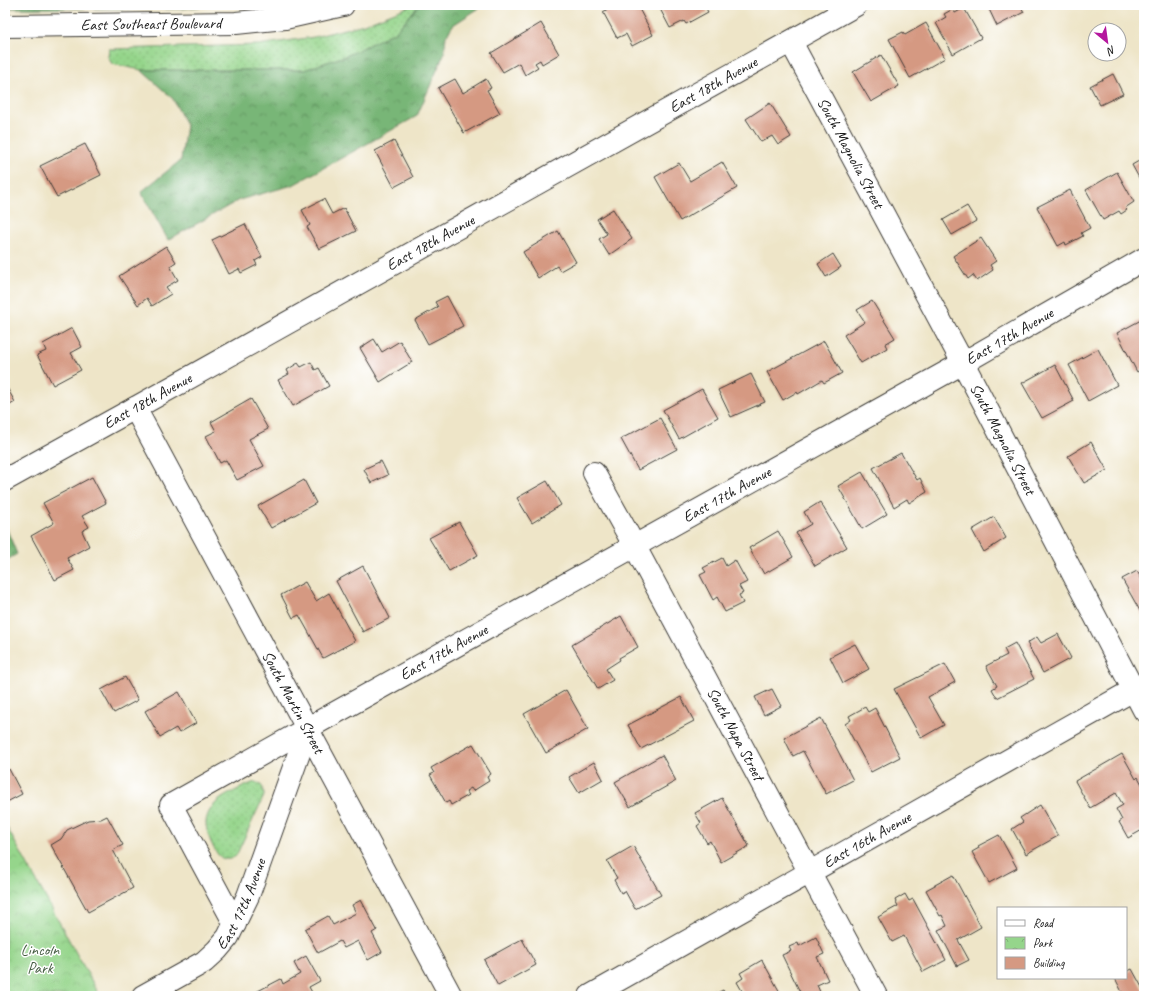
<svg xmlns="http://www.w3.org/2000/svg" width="1149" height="1001" font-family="Caveat,sans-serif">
	<defs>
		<pattern id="grass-dots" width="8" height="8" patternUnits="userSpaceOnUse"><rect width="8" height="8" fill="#95d58b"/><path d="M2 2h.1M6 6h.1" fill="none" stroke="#80b677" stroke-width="1.8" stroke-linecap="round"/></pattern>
		<pattern id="forest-crowns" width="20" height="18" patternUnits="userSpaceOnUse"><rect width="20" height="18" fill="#78b677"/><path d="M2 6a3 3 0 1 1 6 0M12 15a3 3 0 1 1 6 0" fill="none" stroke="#629361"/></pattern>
		<pattern id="park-crowns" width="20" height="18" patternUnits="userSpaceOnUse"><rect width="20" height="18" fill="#95d58b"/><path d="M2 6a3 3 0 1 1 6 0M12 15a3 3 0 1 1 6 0" fill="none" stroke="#80b677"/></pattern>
	</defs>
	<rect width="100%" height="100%" fill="#fff"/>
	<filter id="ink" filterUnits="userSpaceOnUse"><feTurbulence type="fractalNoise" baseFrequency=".025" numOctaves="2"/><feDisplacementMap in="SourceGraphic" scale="8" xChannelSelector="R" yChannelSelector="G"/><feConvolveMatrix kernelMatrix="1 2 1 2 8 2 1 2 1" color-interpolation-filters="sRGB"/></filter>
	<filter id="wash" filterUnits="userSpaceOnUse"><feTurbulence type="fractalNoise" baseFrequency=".012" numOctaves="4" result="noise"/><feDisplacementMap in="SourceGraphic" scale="16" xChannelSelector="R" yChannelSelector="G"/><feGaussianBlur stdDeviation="0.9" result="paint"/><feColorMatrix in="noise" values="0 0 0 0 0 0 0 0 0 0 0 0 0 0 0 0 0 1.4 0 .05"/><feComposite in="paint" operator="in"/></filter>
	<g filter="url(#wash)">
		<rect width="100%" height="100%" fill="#eee5c8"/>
		<path fill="url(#grass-dots)" stroke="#587854" d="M413 5H419L395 32 348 55 304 70H141L112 64 108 57 109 49 258 45 314 37 364 24Z
			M255 782C262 784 264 788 264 796L236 856C233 858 229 860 225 859 215 858 206 832 206 823 206 816 210 809 215 804 220 797 246 785 255 782Z"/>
		<path fill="url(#forest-crowns)" stroke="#4a694a" d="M5 5H213L180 9 5 8Z
			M419 5H484L453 25 446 36 444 54 417 116 293 185 239 200 168 240 141 192 181 160 186 125 173 99 141 70H304L348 55 395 32Z
			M5 525 17 554 5 561Z"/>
		<path fill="url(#park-crowns)" stroke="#587854" d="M5 824 95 987 100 996H5Z"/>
		<g id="blocks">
			<path fill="#d59982" d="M614 5H637L653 35 632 46 626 34 617 38 603 12Z
				M658 5H704L708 12 686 24 684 21 670 28Z
				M987 5H1020L1024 12 997 26Z
				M964 8 981 38 953 54 936 23 946 17 944 14 953 9 955 13Z
				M541 23 559 54 542 64 540 60 535 63 538 67 525 75 519 63 503 72 491 53Z
				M926 23 945 58 910 78 889 39 903 32 905 35Z
				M881 55 899 86 871 102 853 72Z
				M1113 74 1123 94 1100 105 1090 86Z
				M455 79 463 93 486 79 491 88 487 90 500 113 464 133 438 88Z
				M770 103 791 137 778 145 772 136 761 142 746 119Z
				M394 141 413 177 394 187 375 151Z
				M85 144 101 175 57 197 40 166Z
				M1144 158V187L1132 165Z
				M722 162 737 188 680 221 655 177 679 163 690 181Z
				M1117 172 1134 202 1125 208 1127 210 1121 214 1119 211 1103 220 1086 190Z
				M1070 190 1090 228 1081 233 1083 236 1066 245 1065 242 1058 246 1037 207Z
				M324 199 332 214 344 208 356 231 319 249 307 227 310 225 302 210Z
				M967 206 976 221 952 235 943 220Z
				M613 209 632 239 609 255 599 239 607 234 597 219Z
				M245 224 262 257 255 261 257 265 241 273 239 269 229 274 212 240Z
				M558 231 576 262 560 271 557 266 538 278 523 252Z
				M981 238 996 261 990 265 993 270 977 281 973 275 968 279 953 256Z
				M166 246 176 262 170 266 178 280 166 287 171 294 152 306 147 298 138 305 119 276Z
				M833 254 841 267 826 277 818 264Z
				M447 296 463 326 428 344 415 320 438 307 435 302Z
				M872 301 895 338 885 344 887 348 861 363 844 335 865 322 857 310Z
				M1141 320 1144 324V368L1137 372 1117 333Z
				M72 328 82 347 71 353 81 370 53 385 37 355 46 351 43 344Z
				M374 339 382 352 400 341 412 362 380 382 360 348Z
				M824 341 842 373 824 383 822 380 798 394 797 392 783 400 767 372Z
				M1098 349 1117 385 1088 401 1069 365Z
				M311 362 315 370 319 368 329 386 293 406 278 380 289 374 287 370 298 363 301 367Z
				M1055 365 1074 401 1042 418 1022 383Z
				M751 374 765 402 731 417 718 390Z
				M5 384 15 402 5 408Z
				M702 389 718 417 679 439 663 410Z
				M251 399 268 429 249 439 264 466 237 480 226 460 220 463 206 436 216 431 211 422Z
				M660 418 677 449 638 470 621 439Z
				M1091 442 1107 470 1084 483 1068 456Z
				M901 453 917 480 920 478 927 492 909 503 907 499 894 507 873 468Z
				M381 461 388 475 371 483 364 469Z
				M862 472 887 514 862 529 838 486Z
				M92 477 106 503 82 516 89 527 82 531 89 546 67 558 74 570 55 580 31 536 54 523 43 503Z
				M304 480 316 503 271 528 258 506Z
				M547 481 561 505 532 523 517 498Z
				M820 502 847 547 815 566 796 533 811 524 804 512Z
				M994 517 1006 538 984 552 972 530Z
				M459 522 478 555 449 571 429 538Z
				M778 531 793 557 764 574 749 548Z
				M722 558 726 566 735 560 747 582 739 586 743 593 739 595 743 603 725 612 717 597 713 600 700 575 706 572 703 568Z
				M363 566 390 618 363 632 336 581Z
				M1137 571 1144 583V618L1122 579Z
				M305 582 316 601 329 593 355 641 323 658 299 615 293 618 281 595Z
				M621 616 638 647 619 658 620 660 606 669 613 680 598 689 572 645Z
				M1058 634 1071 658 1043 673 1027 643 1037 637 1041 643Z
				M1015 643 1034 679 997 698 992 689 997 686 986 666 1007 655 1004 649Z
				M855 644 869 669 843 683 830 657Z
				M945 664 955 682 928 697 944 725 921 738 894 689Z
				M125 677 138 700 114 713 101 690Z
				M772 689 781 706 764 715 755 697Z
				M566 690 588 729 546 753 524 714Z
				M179 692 196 723 179 733 176 728 160 737 145 711Z
				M681 697 694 721 641 749 628 725Z
				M865 707 868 712 875 708 900 757 871 772 845 724 851 720 849 716Z
				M821 718 853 780 826 794 803 751 793 756 784 738Z
				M473 744 491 774 487 777 489 781 473 791 471 788 466 791 469 795 451 805 449 801 446 803 430 775 434 773 431 768Z
				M1122 754 1136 779 1138 777 1144 788V829L1128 838 1119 822 1122 820 1116 809 1123 805 1116 793 1090 808 1075 781Z
				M662 755 676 781 630 807 615 782Z
				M594 762 603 779 579 793 569 777Z
				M9 769 22 794 5 803V771Z
				M722 798 749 846 721 862 710 841 707 843 697 826 701 823 695 813Z
				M1040 805 1058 836 1026 854 1012 829 1023 822 1020 818Z
				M107 816 123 845 113 850 133 888 88 912 51 845 61 839 67 830 88 820 101 819Z
				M999 835 1017 868 989 883 972 852 979 848 978 846Z
				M633 846 661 895 635 909 625 891 621 893 614 880 617 878 607 861Z
				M953 875 981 927 958 940 969 960 957 966 938 930 947 926 942 915 940 916 926 890Z
				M905 894 909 901 913 899 946 960 923 972 904 936 892 942 878 917 898 906 895 900Z
				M361 900 377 930 372 933 382 952 368 960 358 941 344 948 340 941 318 953 305 929 328 916 333 925 356 913 352 905Z
				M816 937 824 954 817 957 828 980 817 985 820 992 812 996H802L782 955 791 951 789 947 798 943 799 946Z
				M522 939 536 965 498 986 484 960Z
				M306 956 320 981 309 987 314 996H258L256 992 281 979 283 984 300 974 294 963Z
				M762 960 782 996H745L737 982 743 978 740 973Z
				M1132 969 1144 991V996H1124L1115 978H1126V972Z
				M723 990 726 996H711Z"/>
		</g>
	</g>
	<g filter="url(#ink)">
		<use href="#blocks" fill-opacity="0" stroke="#3c3a36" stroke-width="1"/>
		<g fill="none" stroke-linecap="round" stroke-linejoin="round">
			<g stroke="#3c3a36" stroke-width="24">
				<g id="street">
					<path id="s1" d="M791 42 963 363 1144 710"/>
					<path id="s2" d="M135 408 451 996"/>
					<path id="s3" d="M594 473 634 545 876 996"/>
					<path id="s4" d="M5 480 135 408 856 5"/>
					<path d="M235 924 171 805 308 728"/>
					<path id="s5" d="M590 996 1144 684"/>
				</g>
			</g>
			<g stroke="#3c3a36" stroke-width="24">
				<g id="secondary">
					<path id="s6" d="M5 26 236 23 285 18 343 5"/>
					<path id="s7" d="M143 996 204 962 217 950 228 937 248 896 308 728 963 363 1144 259"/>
				</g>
			</g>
			<use href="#street" stroke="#fff" stroke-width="22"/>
			<use href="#secondary" stroke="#fff" stroke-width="22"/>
		</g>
	</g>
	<g text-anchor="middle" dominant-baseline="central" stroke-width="3" stroke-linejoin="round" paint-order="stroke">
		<g font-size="16" fill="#1c1c1c" stroke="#fff">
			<text stroke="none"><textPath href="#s6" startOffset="146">East Southeast Boulevard</textPath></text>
			<text stroke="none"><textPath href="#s4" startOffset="811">East 18th Avenue</textPath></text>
			<text stroke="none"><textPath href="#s1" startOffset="126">South Magnolia Street</textPath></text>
			<text stroke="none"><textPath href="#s4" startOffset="487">East 18th Avenue</textPath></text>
			<text stroke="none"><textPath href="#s7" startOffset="1132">East 17th Avenue</textPath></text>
			<text stroke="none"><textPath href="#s4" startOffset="163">East 18th Avenue</textPath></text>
			<text stroke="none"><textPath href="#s1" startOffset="450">South Magnolia Street</textPath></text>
			<text stroke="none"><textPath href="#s7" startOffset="808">East 17th Avenue</textPath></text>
			<text stroke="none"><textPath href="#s7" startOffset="484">East 17th Avenue</textPath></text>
			<text stroke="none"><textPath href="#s2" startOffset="334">South Martin Street</textPath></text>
			<text stroke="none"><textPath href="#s3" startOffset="297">South Napa Street</textPath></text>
			<text stroke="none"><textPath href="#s5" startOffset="318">East 16th Avenue</textPath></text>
			<text stroke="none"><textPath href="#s7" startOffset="140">East 17th Avenue</textPath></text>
		</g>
		<g font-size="16" fill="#465d43" stroke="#fff">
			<text x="40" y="950">Lincoln<tspan x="40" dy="18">Park</tspan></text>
		</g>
	</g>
	<rect width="1149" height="1001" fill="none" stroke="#fff" stroke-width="20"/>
	<rect x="997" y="907" width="130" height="72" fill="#ffffff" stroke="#a4a4a4"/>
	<rect x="1005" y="920" width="20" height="6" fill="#ffffff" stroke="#a4a4a4"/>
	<text x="1033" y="927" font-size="12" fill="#1c1c1c">Road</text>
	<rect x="1005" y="937" width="20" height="12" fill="url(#park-crowns)" stroke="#a4a4a4"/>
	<text x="1033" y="947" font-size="12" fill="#1c1c1c">Park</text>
	<rect x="1005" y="957" width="20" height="12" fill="#d59982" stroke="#a4a4a4"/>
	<text x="1033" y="967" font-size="12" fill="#1c1c1c">Building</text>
	<g transform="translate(1107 42) rotate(151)"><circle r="19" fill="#ffffff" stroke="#a4a4a4"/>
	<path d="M0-3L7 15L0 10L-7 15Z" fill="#b5179e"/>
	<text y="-6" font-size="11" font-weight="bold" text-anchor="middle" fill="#1c1c1c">N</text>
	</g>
</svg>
